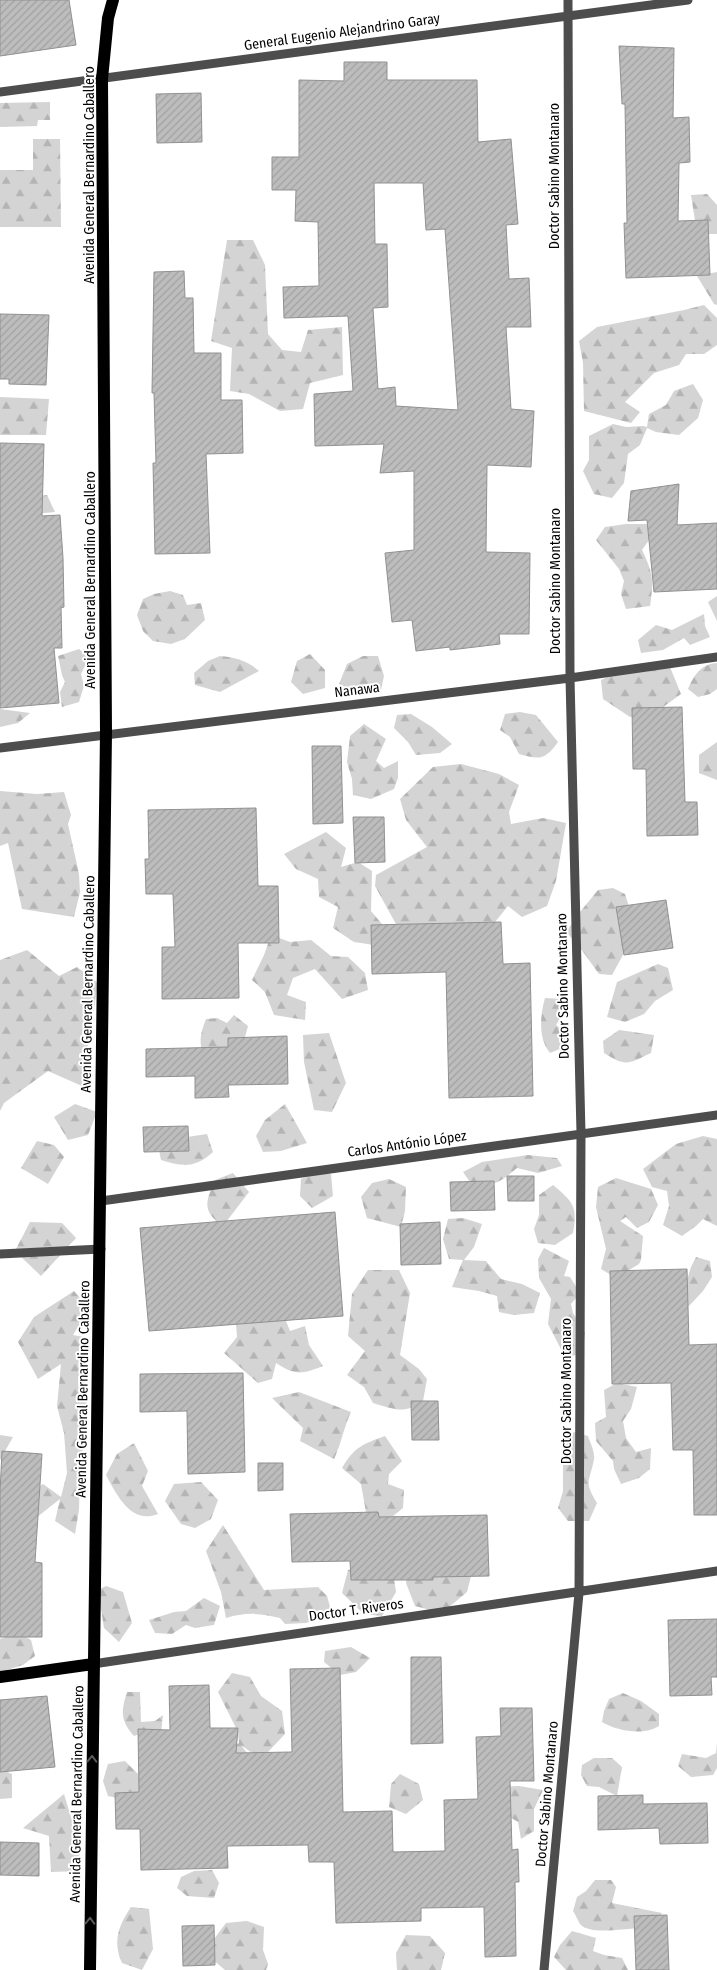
<svg xmlns="http://www.w3.org/2000/svg" width="717" height="1970" font-family="'Fira Sans Condensed',sans-serif">
	<defs>
		<pattern id="forest-firs" width="22" height="20" patternUnits="userSpaceOnUse" patternTransform="scale(1.25)"><rect width="22" height="20" fill="#d4d4d4"/><path d="M5 1l3.5 6h-7zM16 11l3.5 6h-7z" fill="#b4b4b4"/></pattern>
		<pattern id="building-hatch" width="6" height="6" patternUnits="userSpaceOnUse" patternTransform="scale(1.25)"><rect width="6" height="6" fill="#bdbdbd"/><path d="M-1 1l2-2M0 6l6-6M5 7l2-2" fill="none" stroke="#a1a1a1"/></pattern>
	</defs>
	<rect width="100%" height="100%" fill="#fff"/>
	<path fill="url(#forest-firs)" d="M50 102V120H38L37 126 0 127V103Z
		M33 139H60L61 227H0V170H33Z
		M707 194 717 205V234H697L691 195Z
		M227 240H253L265 265 268 334 282 350 301 352 308 330 342 327 343 375 310 383 303 409 280 411 249 394 230 391 232 348 211 341Z
		M717 272V305L714 304 697 276Z
		M704 305 717 318V345L704 354H686L679 365 654 373 625 402 640 412 631 423 584 411 583 363 579 341 597 327 684 310Z
		M693 384 703 400 698 418 679 435 656 432 647 428 640 445 628 454 624 483 612 498 594 494 583 471 589 460V436L613 424 626 427 643 426 647 427 649 414 666 405 674 391Z
		M0 397 49 399 46 435H0Z
		M47 495 55 512 2 517 30 497Z
		M626 524H647L654 533 642 550C653 573 654 580 650 606L626 609 621 594 624 581 619 569 596 540 605 527Z
		M170 591 183 595 187 605 201 603 205 620 185 639 171 644 153 641 143 631 137 615 143 599 154 594Z
		M717 596V621L708 602Z
		M704 614 705 626 710 637 690 645 684 638 663 650 641 653 638 640 656 625 672 630Z
		M79 649 89 658 81 674 84 686 79 702 62 707 60 692 65 682 62 675 58 656Z
		M310 654 325 670V688L303 694 291 682 297 661Z
		M220 656C235 657 248 661 259 671L220 692 195 685 194 673 208 661Z
		M363 656H378L384 676 381 690 358 693 339 684 347 664Z
		M717 663V689L710 694 698 697 688 689C694 675 701 664 717 663Z
		M670 667 681 694 655 713 630 717 603 699 601 680 627 668Z
		M0 709 30 713 18 723 0 727Z
		M520 712 536 715 558 742C545 760 540 760 519 754L510 737 500 730 505 714Z
		M411 714 432 727 452 744 440 753 416 755 408 742 394 728 397 715Z
		M364 724 386 739 376 761 384 768 398 761V778L394 789 371 799 353 795 352 779 347 762 350 736Z
		M717 742V780L699 773V755Z
		M461 764 499 774 519 785 509 812 511 824 543 818 566 823 556 881 547 906 522 917 508 906 491 927 396 924 375 886 376 875 427 847 406 820 400 799 433 767Z
		M0 791 37 794 64 792 71 815 68 824 79 874 80 892 74 917 22 909 8 843 0 846Z
		M326 832 346 848 341 867 358 862 372 871 371 911 387 930 374 945 354 942 333 928 338 907 319 897 318 879 296 869 284 854Z
		M613 888 625 894 631 913 635 933 612 975 599 974 578 945 566 932 580 912 598 890Z
		M271 935 290 942 311 940 331 956 348 957 365 973 368 990 342 999 315 969 293 978 287 995 306 1002 305 1020 274 1015 265 992 252 980 264 955Z
		M27 950 59 976 77 967 98 983 82 1086 48 1071 4 1103 0 1111V960Z
		M658 964 668 968 673 990 655 1001 644 1014 625 1022 607 1017 617 982Z
		M545 998 561 999 562 1015 556 1025 568 1035 562 1048 550 1053C538 1038 540 1016 545 998Z
		M234 1015 248 1026 245 1037 231 1038 232 1046 205 1062C199 1044 199 1037 206 1019L217 1018 227 1023Z
		M619 1030 654 1035 651 1053C628 1064 626 1067 604 1053L603 1041Z
		M329 1033 346 1083 332 1112 314 1110 304 1062 303 1035Z
		M75 1104 97 1112 88 1135 68 1140 54 1117Z
		M285 1104 307 1143 281 1151 263 1152 256 1136 265 1120Z
		M207 1134 213 1152C195 1168 183 1167 161 1160L158 1145 174 1139Z
		M703 1136 717 1139V1226L703 1219 696 1226 682 1236 663 1225 669 1206 667 1191 652 1187 643 1169 676 1144Z
		M37 1141 54 1145 64 1157 48 1184 21 1168Z
		M528 1155 557 1158 562 1166 538 1173 517 1168C499 1183 493 1188 470 1182L463 1172 482 1162Z
		M233 1173 249 1192 223 1226C201 1211 206 1201 215 1180Z
		M317 1173 331 1174 333 1196 312 1208 300 1196 301 1179Z
		M616 1178 651 1189 658 1205 649 1222 637 1228 626 1217 620 1221 643 1236 641 1260 639 1264 616 1278 601 1269 606 1249 596 1207 598 1187Z
		M389 1179 406 1187 405 1211 401 1227 367 1218 361 1197 372 1183Z
		M553 1185C573 1202 578 1206 573 1233L555 1245 538 1243 534 1229 539 1215V1195Z
		M463 1218 482 1224 474 1247 464 1260 486 1261 501 1279 522 1284 540 1293 534 1313 514 1315 499 1312 497 1296 479 1291 452 1287 463 1260 449 1259 443 1239 448 1219Z
		M30 1222 62 1223 76 1238 41 1276 15 1251Z
		M544 1248 569 1261 564 1276 570 1277 580 1293 571 1304 573 1313 585 1333 582 1354 565 1357 548 1324 551 1299 539 1278 538 1259Z
		M696 1257 710 1261 712 1277 703 1291 688 1307 680 1303 691 1267Z
		M368 1270H399L410 1293 400 1355 419 1369 427 1379 423 1401C404 1415 394 1409 373 1403L364 1387 347 1375 365 1351 348 1336 352 1294Z
		M74 1291 89 1309 73 1335 88 1338 82 1376 87 1407 80 1474 79 1510 75 1534 55 1521 60 1499 32 1521 28 1493 43 1484 61 1497 67 1473 64 1433 57 1406 61 1364 38 1379 18 1342 34 1317Z
		M284 1316 290 1331 305 1326 309 1345 323 1366C302 1374 296 1376 276 1363L272 1379 258 1383 224 1353 237 1337 236 1324Z
		M617 1383 637 1387 631 1409 623 1421 626 1438 636 1452 651 1448 650 1469 639 1478 621 1484 614 1469 613 1461 596 1441 595 1423 606 1417 604 1390Z
		M299 1392 351 1412C344 1427 341 1444 334 1459L300 1441 303 1428 272 1398Z
		M574 1432 588 1436C590 1442 595 1452 594 1459 590 1482 583 1480 597 1503L589 1521H568L558 1508 563 1491V1439Z
		M0 1435 13 1437 0 1460Z
		M385 1436 402 1461 389 1474 388 1484 404 1490 403 1508 382 1525 367 1518 361 1484 342 1468C354 1447 363 1444 385 1436Z
		M134 1443 148 1471 142 1486 158 1514C131 1525 117 1495 106 1475L117 1454Z
		M201 1482 218 1500 211 1519 195 1528 181 1524 165 1501 174 1484Z
		M223 1525 264 1590 318 1587 327 1596 332 1614 306 1623 285 1624 280 1618C259 1613 247 1612 226 1618L221 1592 206 1551Z
		M409 1561 474 1564 467 1592 442 1613 415 1606 406 1583Z
		M363 1567 393 1571 396 1592 382 1616 364 1614 342 1593 348 1570Z
		M106 1586 123 1592 132 1623 119 1642 104 1628 98 1590Z
		M204 1598 220 1606 214 1625 195 1628 186 1625 172 1634 155 1633 149 1620 174 1612 186 1611Z
		M17 1632 31 1640 35 1656 23 1665 0 1672V1639Z
		M351 1647 370 1658 356 1672 340 1675 324 1662 325 1651Z
		M232 1673 250 1677 261 1696 282 1711 285 1734 267 1753H252L241 1745 255 1763 225 1753 239 1743 238 1732 218 1692Z
		M127 1692H140L141 1722 155 1721 163 1715 161 1733 151 1730 134 1736C120 1720 121 1711 127 1692Z
		M623 1693 641 1701 659 1714V1726C643 1736 617 1731 602 1722L604 1711 609 1699Z
		M717 1743V1768L713 1775 691 1777 678 1766 682 1754 706 1758 716 1753Z
		M594 1758H612L622 1767 617 1796 599 1787 587 1786 581 1775 582 1765Z
		M125 1761 138 1774 144 1789 130 1801 108 1796 103 1781 108 1764Z
		M0 1769 12 1774V1798L0 1799Z
		M400 1774 419 1784 423 1800 406 1814 389 1807 391 1784Z
		M519 1786 543 1790 534 1809V1831L521 1839 518 1822 493 1807 497 1787Z
		M64 1794 79 1844 80 1871 51 1872 49 1836 23 1828Z
		M212 1870 219 1883 214 1898 187 1896 177 1888 181 1877 194 1871Z
		M595 1880H611L616 1887 612 1903 662 1913 653 1929C634 1925 594 1937 581 1925 578 1922 576 1915 573 1911L577 1897 586 1891Z
		M131 1907 149 1909 153 1949 142 1970 122 1963C112 1941 119 1925 131 1907Z
		M247 1921 264 1927 263 1950 268 1964 266 1970H225L212 1959 214 1939 226 1923Z
		M572 1931 596 1938 593 1951 604 1955 622 1958 628 1970H566L554 1957 560 1945Z
		M406 1935 430 1936 445 1953 441 1970H397L396 1953Z"/>
	<path fill="url(#building-hatch)" stroke="#919191" fill-rule="evenodd" d="M0 0H69L76 45 0 56Z
		M619 46 674 48 673 118 689 117 690 162 679 163 678 221 708 220 710 275 626 278 624 223H627L625 104H622Z
		M344 62H387V80H477L478 142 511 139 518 224 506 225 509 279 529 278 531 327H506L511 409 534 411 531 467 487 465 486 552 530 553 529 634H499L500 644 450 650V647L416 651 412 620 392 622 385 553 414 550V471L380 473 384 444 315 446 314 394 353 391 348 316 284 318 283 287 319 286 318 222 295 221 296 190H272V157H299V80L344 81ZM374 183H423L426 230 445 229 458 410 396 406 395 387 378 389 373 308 388 307 387 244H375Z
		M201 93 202 142 157 143 156 94Z
		M184 271 185 298H193L194 353H221V400H242L243 453 206 454 210 553 155 554 153 463H156L154 393H152L154 272Z
		M0 314 49 315 46 385 9 384V379H0Z
		M0 443 44 444 42 516 60 515 63 558 64 607 61 608 62 648H54L59 703 0 708Z
		M679 484 677 525 717 523V589L654 592 647 520 628 521 631 491Z
		M682 707 685 802H697L698 835 647 836 646 769H633L632 708Z
		M312 746H341L343 823 313 824Z
		M256 808 258 886H278L279 943H238L239 998 162 999V947H175L173 894H146L145 859H149L148 810Z
		M353 817H384L385 862 355 863Z
		M666 900 673 948 624 955 616 907Z
		M501 922 503 964 530 963 533 1096 449 1098 446 972 372 974 371 925Z
		M287 1036 288 1084 228 1085 229 1097 195 1098V1076L146 1077V1049L228 1047V1038Z
		M188 1126 189 1151 144 1152 143 1127Z
		M507 1176H534V1201H508Z
		M494 1181 495 1210 451 1211 450 1182Z
		M335 1212 343 1316 149 1331 140 1228Z
		M440 1222 441 1264 401 1265 400 1224Z
		M687 1269 689 1345 717 1344V1515H694L693 1450H673L671 1383 612 1384 610 1271Z
		M243 1373 245 1472 188 1474 187 1411 140 1412V1374Z
		M411 1401H438L439 1440H412Z
		M2 1451 42 1454 35 1562 42 1563V1637H0V1492Z
		M258 1463H283V1490L258 1491Z
		M378 1512 379 1517 487 1515 489 1576 433 1577V1580H351L350 1561 292 1562 290 1514Z
		M717 1619V1677H711L712 1695 670 1696 668 1620Z
		M411 1657H441L443 1743 411 1744Z
		M340 1668 343 1812 392 1811 393 1852 445 1851 444 1800 478 1799 476 1737 501 1736 500 1708H532L534 1781H510L512 1850 518 1849 519 1882H515L516 1956 485 1957 484 1907 421 1908V1921L336 1923 334 1862H309L308 1845 227 1846 228 1868 141 1870 140 1829H116L115 1793 139 1792 138 1729 170 1730 169 1686 209 1685 210 1728H238L236 1753 292 1752 290 1669Z
		M47 1696 55 1767 0 1772V1700Z
		M643 1795V1804L707 1803 708 1843 660 1844 659 1828 598 1830V1796Z
		M0 1842 39 1843V1876L0 1875Z
		M667 1915 669 1970H636L634 1916Z
		M214 1925 215 1965 183 1966 182 1926Z"/>
	<g fill="none" stroke-linecap="round" stroke-linejoin="round">
		<path stroke="#4d4d4d" stroke-width="9" d="M0 92 688 0
			M0 748 570 678 717 657
			M101 1201 717 1115
			M0 1254 101 1249
			M93 1664 717 1571
			M544 1970 579 1593 581 1133 570 678 568 0"/>
		<path stroke="#000" stroke-width="12" d="M0 1677 93 1664
			M90 1970 106 733 102 79 108 18 113 0"/>
	</g>
	<defs><path id="oneway-chevron" d="M-2-3.5L2.5 0L-2 3.5" fill="none" stroke-width="1.6" stroke-linecap="round" stroke-linejoin="round" transform="scale(1.25)"/></defs>
	<g stroke="#595959">
		<use href="#oneway-chevron" transform="translate(92 1759) rotate(-89)"/>
		<use href="#oneway-chevron" transform="translate(90 1921) rotate(-89)"/>
	</g>
	<g text-anchor="middle" dominant-baseline="central" stroke-width="4" stroke-linejoin="round" paint-order="stroke">
		<g font-size="14" fill="#000" stroke="#fff">
			<text transform="translate(342 32) rotate(-8)">General Eugenio Alejandrino Garay</text>
			<text transform="translate(89 175) rotate(-90)">Avenida General Bernardino Caballero</text>
			<text transform="translate(554 176) rotate(-90)">Doctor Sabino Montanaro</text>
			<text transform="translate(90 580) rotate(-90)">Avenida General Bernardino Caballero</text>
			<text transform="translate(555 581) rotate(-90)">Doctor Sabino Montanaro</text>
			<text transform="translate(357 690) rotate(-7)">Nanawa</text>
			<text transform="translate(88 984) rotate(-89)">Avenida General Bernardino Caballero</text>
			<text transform="translate(563 986) rotate(-91)">Doctor Sabino Montanaro</text>
			<text transform="translate(407 1144) rotate(-8)">Carlos António López</text>
			<text transform="translate(83 1389) rotate(-89)">Avenida General Bernardino Caballero</text>
			<text transform="translate(566 1391) rotate(-90)">Doctor Sabino Montanaro</text>
			<text transform="translate(356 1610) rotate(-8)">Doctor T. Riveros</text>
			<text transform="translate(77 1794) rotate(-89)">Avenida General Bernardino Caballero</text>
			<text transform="translate(547 1794) rotate(-85)">Doctor Sabino Montanaro</text>
		</g>
	</g>
</svg>
